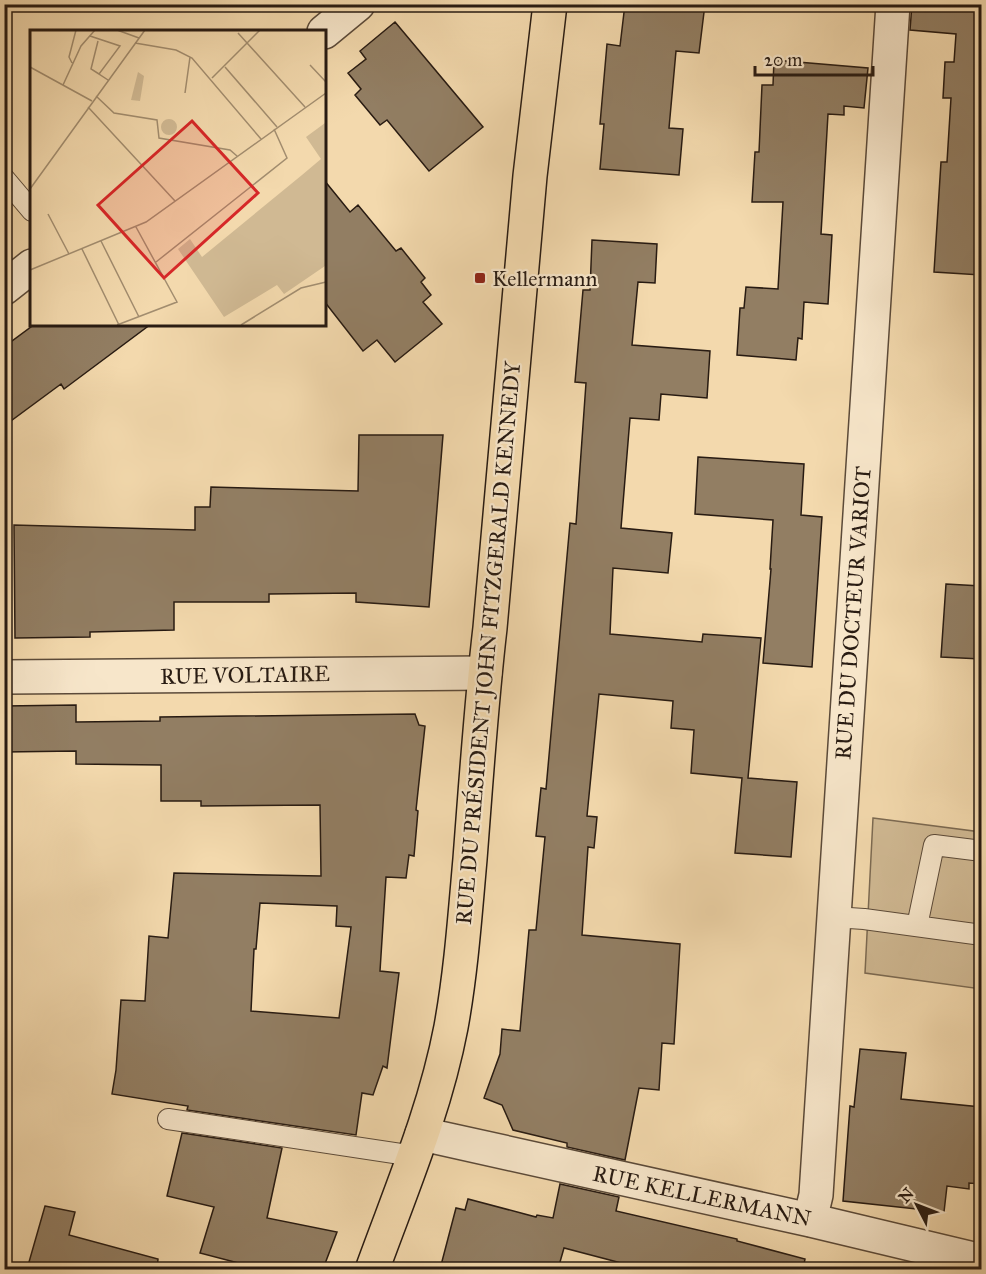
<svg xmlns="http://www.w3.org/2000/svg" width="986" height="1274" font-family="'IM FELL Great Primer',serif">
	<rect width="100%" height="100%" fill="#f3d9ad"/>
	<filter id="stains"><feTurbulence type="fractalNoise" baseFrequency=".00333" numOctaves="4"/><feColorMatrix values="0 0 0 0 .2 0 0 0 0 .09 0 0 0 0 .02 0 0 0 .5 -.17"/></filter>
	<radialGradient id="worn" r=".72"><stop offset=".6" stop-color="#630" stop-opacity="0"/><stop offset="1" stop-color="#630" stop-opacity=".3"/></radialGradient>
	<path fill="#d0b993" stroke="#7c6a52" stroke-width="1.5" d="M873 818 981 832V989L865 973Z"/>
	<path fill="#927e63" stroke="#281b12" stroke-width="1.5" fill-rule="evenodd" d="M625 4H705L699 53 676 51 669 128 683 129 679 175 600 169 604 124H600L607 44 620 46Z
		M912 4H978L977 21H981V275L934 272 941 162H947L951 98H943L945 62H954L956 34 910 30Z
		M395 22 483 127 429 171 387 120 380 125 355 95 361 89 348 73 366 59 360 51Z
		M774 60 868 68 864 108 844 106V115L828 114 821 234 832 235 828 304 804 302 802 339 798 338 796 360 737 355 740 308H744L746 287 778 289 783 202H752L755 152H759L762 85H773Z
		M324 180 350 212 358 205 396 251 401 248 425 278 421 282 431 295 423 302 442 324 395 362 377 340 363 351 324 301Z
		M592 240 657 244 655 283 638 282 632 345 710 351 707 398 661 394 659 420 630 418 621 528 672 533 668 573 613 568 610 634 702 642 703 634 761 638 748 778 797 782 791 857 735 853 742 778 691 773 694 730 671 728 673 701 599 694 587 816 597 817 594 848 588 847 582 935 680 944 674 1044 662 1043 659 1090 639 1088 625 1160 567 1147V1143L513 1130 502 1105 484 1098 500 1054 502 1029 520 1031 529 930H536L545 837 536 836 541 788 546 789 570 523 576 524 586 383 575 382 583 290H590Z
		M35 324H151L64 389 61 384 4 426V347Z
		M359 435H443L429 607 356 602V593L269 594V602H174V630L90 632V637L15 638 14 525 195 530V507H210L211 487 358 491Z
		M698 457 804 464 801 515 822 517 812 667 763 663 771 569H770L773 520 695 514Z
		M946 584 981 586V659L941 657Z
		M76 705V722L160 721V717L415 714 419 725 425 726 416 810 418 811 414 856 409 855 406 878 386 877 380 971 399 973 387 1068 383 1066 373 1095 362 1093 356 1135 187 1110 188 1106 112 1094 116 1070 121 1000 145 1001 149 936 168 938 174 873 321 876 320 805 201 806V801H161V765L76 764V751L4 752V706ZM260 903 337 906 336 926 351 927 339 1018 251 1011 254 949H256Z
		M860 1049 906 1053 901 1099 981 1107V1184L969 1183V1189L947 1186 944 1212 843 1201 850 1106 854 1107Z
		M182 1133 282 1148 267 1218 337 1232 323 1269H244L246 1265 200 1253 214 1207 167 1196Z
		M560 1184 619 1197 616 1211 737 1239V1241L805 1259 803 1269H644L564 1248 558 1269H440L456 1208 465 1210 468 1199 536 1217 537 1215 553 1218Z
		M45 1206 75 1212 69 1235 158 1259 157 1269H27Z"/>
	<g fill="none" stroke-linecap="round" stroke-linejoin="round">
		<g stroke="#5b4a39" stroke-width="22">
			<path id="service" d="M4 178 32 211
				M834 917 864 919 982 935
				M917 926 934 845 982 851
				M168 1119 414 1156"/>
		</g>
		<g stroke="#5b4a39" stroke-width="36">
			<path id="minor" d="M324 32 358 4
				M4 288 32 266
				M4 677 485 673
				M422 1134 810 1220 982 1261
				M810 1220 816 1195 893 4"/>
		</g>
		<g stroke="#281b12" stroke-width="36">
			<path id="primary" d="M372 1270C401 1190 435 1111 451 1027 461 972 465 915 470 859 476 782 481 705 490 628L530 176 550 4"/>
		</g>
		<use href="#service" stroke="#f7e6ca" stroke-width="20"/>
		<use href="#minor" stroke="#f7e6ca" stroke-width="33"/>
		<use href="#primary" stroke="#f3d9ad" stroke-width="33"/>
	</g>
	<rect fill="#8f2418" stroke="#f7e6ca" stroke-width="2" x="474" y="272" width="12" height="12" rx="3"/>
	<g text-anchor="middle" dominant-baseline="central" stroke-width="4.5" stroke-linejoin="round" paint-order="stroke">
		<g font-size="22" fill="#281b12" stroke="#f7e6ca" text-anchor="start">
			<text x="492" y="278">Kellermann</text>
		</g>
		<g font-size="22" fill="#281b12" stroke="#f7e6ca">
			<text transform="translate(853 613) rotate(-86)">RUE DU DOCTEUR VARIOT</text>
			<text transform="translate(488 643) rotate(-85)">RUE DU PRÉSIDENT JOHN FITZGERALD KENNEDY</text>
			<text transform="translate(245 675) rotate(-1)">RUE VOLTAIRE</text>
			<text transform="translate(702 1196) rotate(12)">RUE KELLERMANN</text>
		</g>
	</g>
	<g transform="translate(30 30)">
		<rect width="296" height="296" fill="#f3d9ad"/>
		<path d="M108 42 114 46 110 71 101 70ZM131 97a8 8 0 1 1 16 0a8 8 0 1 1-16 0ZM295 93V236L254 264 247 255 194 287 148 219 160 209 172 227 272 145 291 129 276 107Z" fill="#d0b993"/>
		<path fill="none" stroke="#a28d6f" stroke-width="1.5" d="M87 0 109 8M208 3 275 77M60 6 90 16 69 44 78 50M68 11 61 39 69 44M105 13 146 20 162 28 231 109M42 33 39 27 46 0M280 35 296 52M0 37 62 71M195 37 247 97M182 48 230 0M33 55 51 16 65 0M155 63 160 27M66 66 84 83 127 90 129 108 200 120 207 126M58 77 145 171M0 159 115 0M18 184 39 224M71 211 109 287M52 219 89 295M126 232 257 128 244 99M0 240 116 192 296 63M87 295 147 272 106 197M211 295 271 258 296 252"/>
		<path fill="#d62828" fill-opacity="0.15" stroke="#d62828" stroke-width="3" d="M162 91 228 163 134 248 68 175Z"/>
		<rect width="296" height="296" fill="none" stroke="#281b12" stroke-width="3"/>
	</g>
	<rect width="986" height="1274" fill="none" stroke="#f3d9ad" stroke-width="24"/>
	<rect x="6" y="6" width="974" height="1262" fill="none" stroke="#281b12" stroke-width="3"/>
	<rect x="12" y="12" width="962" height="1250" fill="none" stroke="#281b12" stroke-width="1.5"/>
	<g transform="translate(917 1205) rotate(312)" stroke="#f7e6ca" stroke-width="4.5" paint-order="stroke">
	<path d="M0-4.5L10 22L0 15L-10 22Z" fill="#281b12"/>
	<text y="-9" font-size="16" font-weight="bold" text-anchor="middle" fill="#281b12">N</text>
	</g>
	<path d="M755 66v9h118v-9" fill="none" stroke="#281b12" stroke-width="3"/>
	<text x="764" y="66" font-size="18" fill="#281b12" stroke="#f7e6ca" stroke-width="4.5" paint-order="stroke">20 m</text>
	<rect width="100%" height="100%" filter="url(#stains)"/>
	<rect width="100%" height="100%" fill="url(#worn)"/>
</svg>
